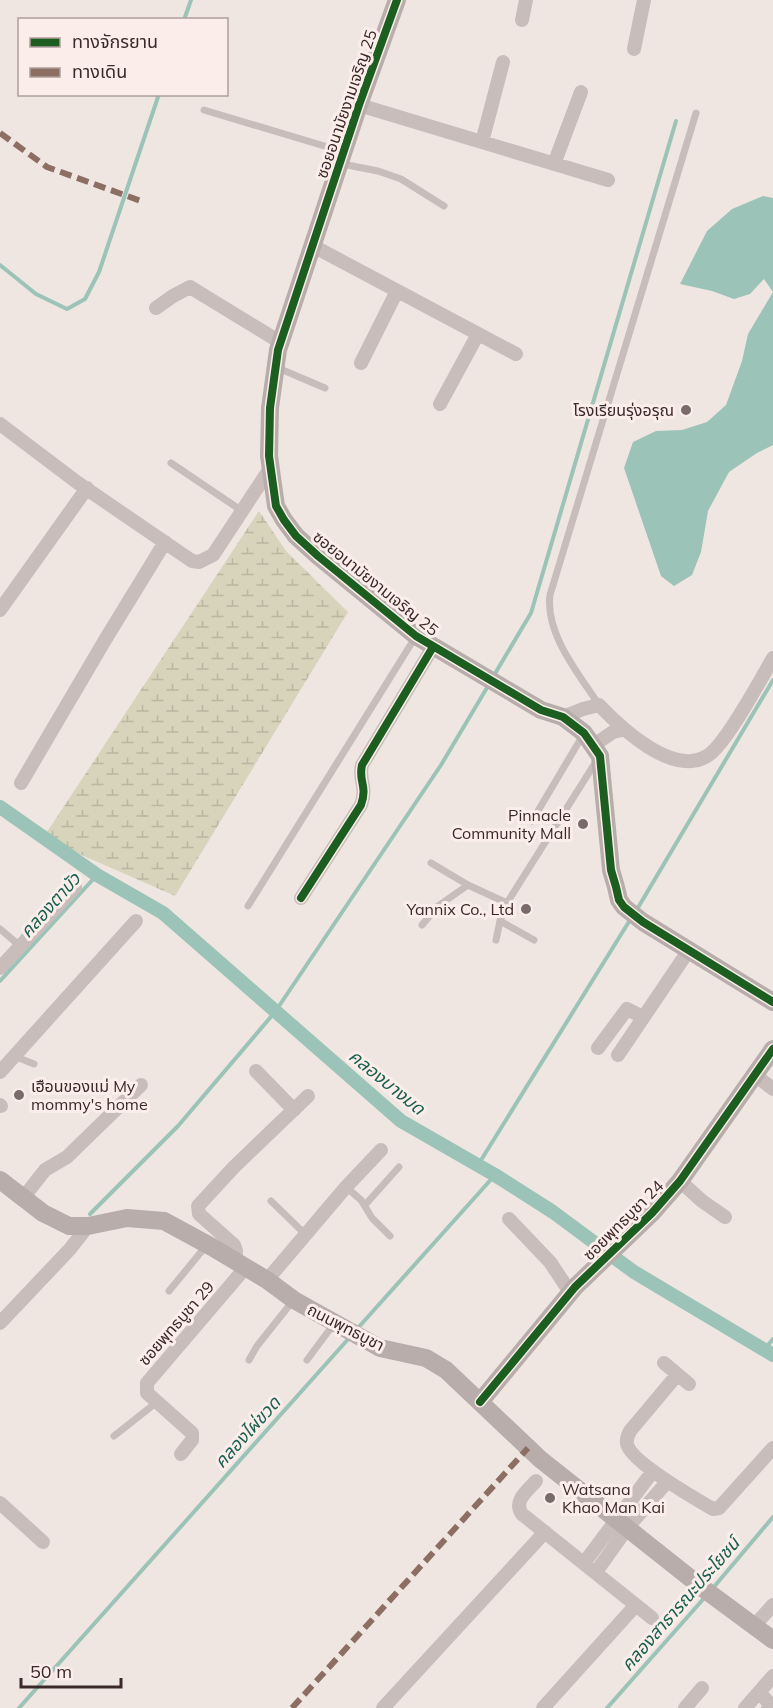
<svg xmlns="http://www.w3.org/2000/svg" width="773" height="1708" font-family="Mulish,'Noto Sans Thai',sans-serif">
	<defs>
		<pattern id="wetland-marsh" width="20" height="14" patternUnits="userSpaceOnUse" patternTransform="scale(1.5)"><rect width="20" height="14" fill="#d7d4bb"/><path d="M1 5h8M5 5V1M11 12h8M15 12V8" fill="none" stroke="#b9b6a1"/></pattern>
	</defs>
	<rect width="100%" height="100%" fill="#efe6e2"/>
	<path fill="url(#wetland-marsh)" d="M259 511 286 551 348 612 175 896 43 838Z"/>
	<path fill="#9cc3b8" d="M763 196 773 198V445L757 453 729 472 708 511 701 552 692 575 674 586 661 576 624 468 633 442 656 431 682 430 707 422 726 405 742 361 748 334 773 292 764 279 750 294 734 299 712 291 680 284 707 231 732 209Z"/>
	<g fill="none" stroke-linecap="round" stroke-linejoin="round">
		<path stroke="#9cc3b8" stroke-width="4" d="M184 20 191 0
			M0 265 36 294 67 309 85 299 99 272 159 94
			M493 677 531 613 676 121
			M636 911 773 680
			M0 981 97 875
			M478 1165 630 920
			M90 1214 178 1126 275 1012 441 765 488 686
			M357 1329 495 1175
			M764 1350 773 1339
			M713 1588 773 1517
			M19 1708 350 1337
			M607 1708 706 1596"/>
		<path stroke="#9cc3b8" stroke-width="14" d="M0 807 97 875 163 913 401 1121 495 1175 553 1212 634 1272 773 1355"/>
		<path stroke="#c8bdbb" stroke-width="7" d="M204 110 341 151
			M342 164 378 171 401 179 444 206
			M278 368 325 388
			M171 463 242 511
			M599 705C579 674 545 634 550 595L696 113
			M532 821 583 735
			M431 863 468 885 507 903
			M248 906 416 636
			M500 921 534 940
			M422 925 438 906 468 885
			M0 929 20 946
			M496 940 500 921 507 903 597 760
			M14 1056 34 1064
			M346 1187 361 1200 372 1218 390 1236
			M271 1201 306 1235
			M365 1205 399 1167
			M169 1291 206 1246
			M249 1360 257 1346 292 1302
			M307 1360 333 1325
			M114 1436 157 1402"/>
		<path stroke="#c8bdbb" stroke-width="14" d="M522 20 526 0
			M634 49 644 0
			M359 105 608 180
			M482 142 503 62
			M554 164 581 92
			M313 246 516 354
			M156 308 173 296 190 287 280 342
			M361 363 397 291
			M440 404 478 334
			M0 424 78 483 192 561 199 562 213 555 219 546 271 467
			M0 610 87 488
			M563 717 583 709 599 705C621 728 673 777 707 756 725 746 761 679 773 658
			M594 745 613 732 622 730
			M21 783 105 640 165 542
			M301 898 361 805C368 785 358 782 362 765L433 647
			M0 968 75 887
			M598 1048 627 1009 643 1017
			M618 1055 689 950
			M256 1071 294 1110
			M0 1072 136 921
			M755 1075 773 1089
			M0 1105 1 1106
			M680 1181 702 1201 725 1217
			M23 1198 45 1170 67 1157 141 1085
			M509 1219 550 1262 570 1292
			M235 1260 236 1251 234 1245 199 1214 198 1206 234 1167 308 1096
			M267 1280 346 1187 381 1150
			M0 1323 70 1249 88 1226
			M664 1363 689 1384
			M677 1375 630 1431C628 1435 626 1439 627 1444 631 1462 696 1499 713 1509L719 1508 773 1448
			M181 1454 192 1440V1433L147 1393V1383L246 1267
			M536 1481C527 1491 513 1501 522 1514L652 1618
			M0 1503 43 1542
			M584 1563 653 1471
			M596 1572 628 1527 667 1482
			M754 1626 773 1605
			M759 1692 769 1703 768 1708
			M383 1708 545 1532
			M543 1708 636 1605
			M685 1708 702 1688
			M745 1708 773 1676"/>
		<path stroke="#b9adab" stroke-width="18" d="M397 0 359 105 278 350 270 408 269 456 276 506 284 520 296 536 318 556 416 636 541 710 563 717 584 733 600 756 611 870 616 887 619 900 624 907 643 922 773 1002
			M0 1180 43 1213 69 1226H88L127 1218 164 1221 212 1247 267 1280 294 1300 380 1348 426 1358 446 1370 540 1459 704 1589 773 1640
			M480 1402 575 1287 652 1213 680 1181 773 1049"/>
		<path stroke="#8d6e63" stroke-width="6" stroke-dasharray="12 6" stroke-linecap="butt" d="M0 133 47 167 141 201
			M292 1708 528 1448"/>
		<g stroke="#fbeeea" stroke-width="11">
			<path id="cycleway" d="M397 0 359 105 278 350 270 408 269 456 276 506 284 520 296 536 318 556 416 636 541 710 563 717 584 733 600 756 611 870 616 887 619 900 624 907 643 922 773 1002
				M301 898 361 805C368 785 358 782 362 765L433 647
				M480 1402 575 1287 652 1213 680 1181 773 1049"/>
		</g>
		<use href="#cycleway" stroke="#1b5e20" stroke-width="8"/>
	</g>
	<g fill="#796b69" stroke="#fbeeea" stroke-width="2">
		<circle cx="686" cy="410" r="6"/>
		<circle cx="583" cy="824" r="6"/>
		<circle cx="526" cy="909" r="6"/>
		<circle cx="19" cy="1095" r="6"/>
		<circle cx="550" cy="1498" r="6"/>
	</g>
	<g text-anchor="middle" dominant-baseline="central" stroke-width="6" stroke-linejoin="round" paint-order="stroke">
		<g font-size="16" fill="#3a2928" stroke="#fbeeea">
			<text transform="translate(346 104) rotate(-71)">ซอยอนามัยงามเจริญ 25</text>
			<text transform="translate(376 583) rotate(39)">ซอยอนามัยงามเจริญ 25</text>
			<text transform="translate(623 1220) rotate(-45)">ซอยพุทธบูชา 24</text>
			<text transform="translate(176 1323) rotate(-49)">ซอยพุทธบูชา 29</text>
			<text transform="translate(346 1327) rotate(27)">ถนนพุทธบูชา</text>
		</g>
		<g font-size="16" fill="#3a2928" stroke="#fbeeea" text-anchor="end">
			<text x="674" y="410">โรงเรียนรุ่งอรุณ</text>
			<text x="571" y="815">Pinnacle<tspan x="571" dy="18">Community Mall</tspan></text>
			<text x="514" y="909">Yannix Co., Ltd</text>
			<text x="31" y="1086" text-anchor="start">เฮือนของแม่ My<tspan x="31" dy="18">mommy's home</tspan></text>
			<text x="562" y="1489" text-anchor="start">Watsana<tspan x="562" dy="18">Khao Man Kai</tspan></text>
		</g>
		<g font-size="18" font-style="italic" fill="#1a6051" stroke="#fbeeea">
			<text transform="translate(50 905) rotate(-48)">คลองตาบัว</text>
			<text transform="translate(387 1082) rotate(39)">คลองบางมด</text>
			<text transform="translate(247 1432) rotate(-48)">คลองไผ่ขวด</text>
			<text transform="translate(680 1604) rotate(-49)">คลองสาธารณะประโยชน์</text>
		</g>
	</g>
	<rect x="18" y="18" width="210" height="78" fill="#fbeeea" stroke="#ae9f9c" stroke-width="1.5"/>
	<rect x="30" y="38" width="30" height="9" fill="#1b5e20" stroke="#ae9f9c" stroke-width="1.5"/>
	<text x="72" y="48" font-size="18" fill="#3a2928">ทางจักรยาน</text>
	<rect x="30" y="68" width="30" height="9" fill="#8d6e63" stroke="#ae9f9c" stroke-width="1.5"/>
	<text x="72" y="78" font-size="18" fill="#3a2928">ทางเดิน</text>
	<path d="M21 1678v9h100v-9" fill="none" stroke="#3a2928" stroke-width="3"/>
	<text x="30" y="1678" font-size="18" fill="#3a2928" stroke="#fbeeea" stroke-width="4.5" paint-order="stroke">50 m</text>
</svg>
